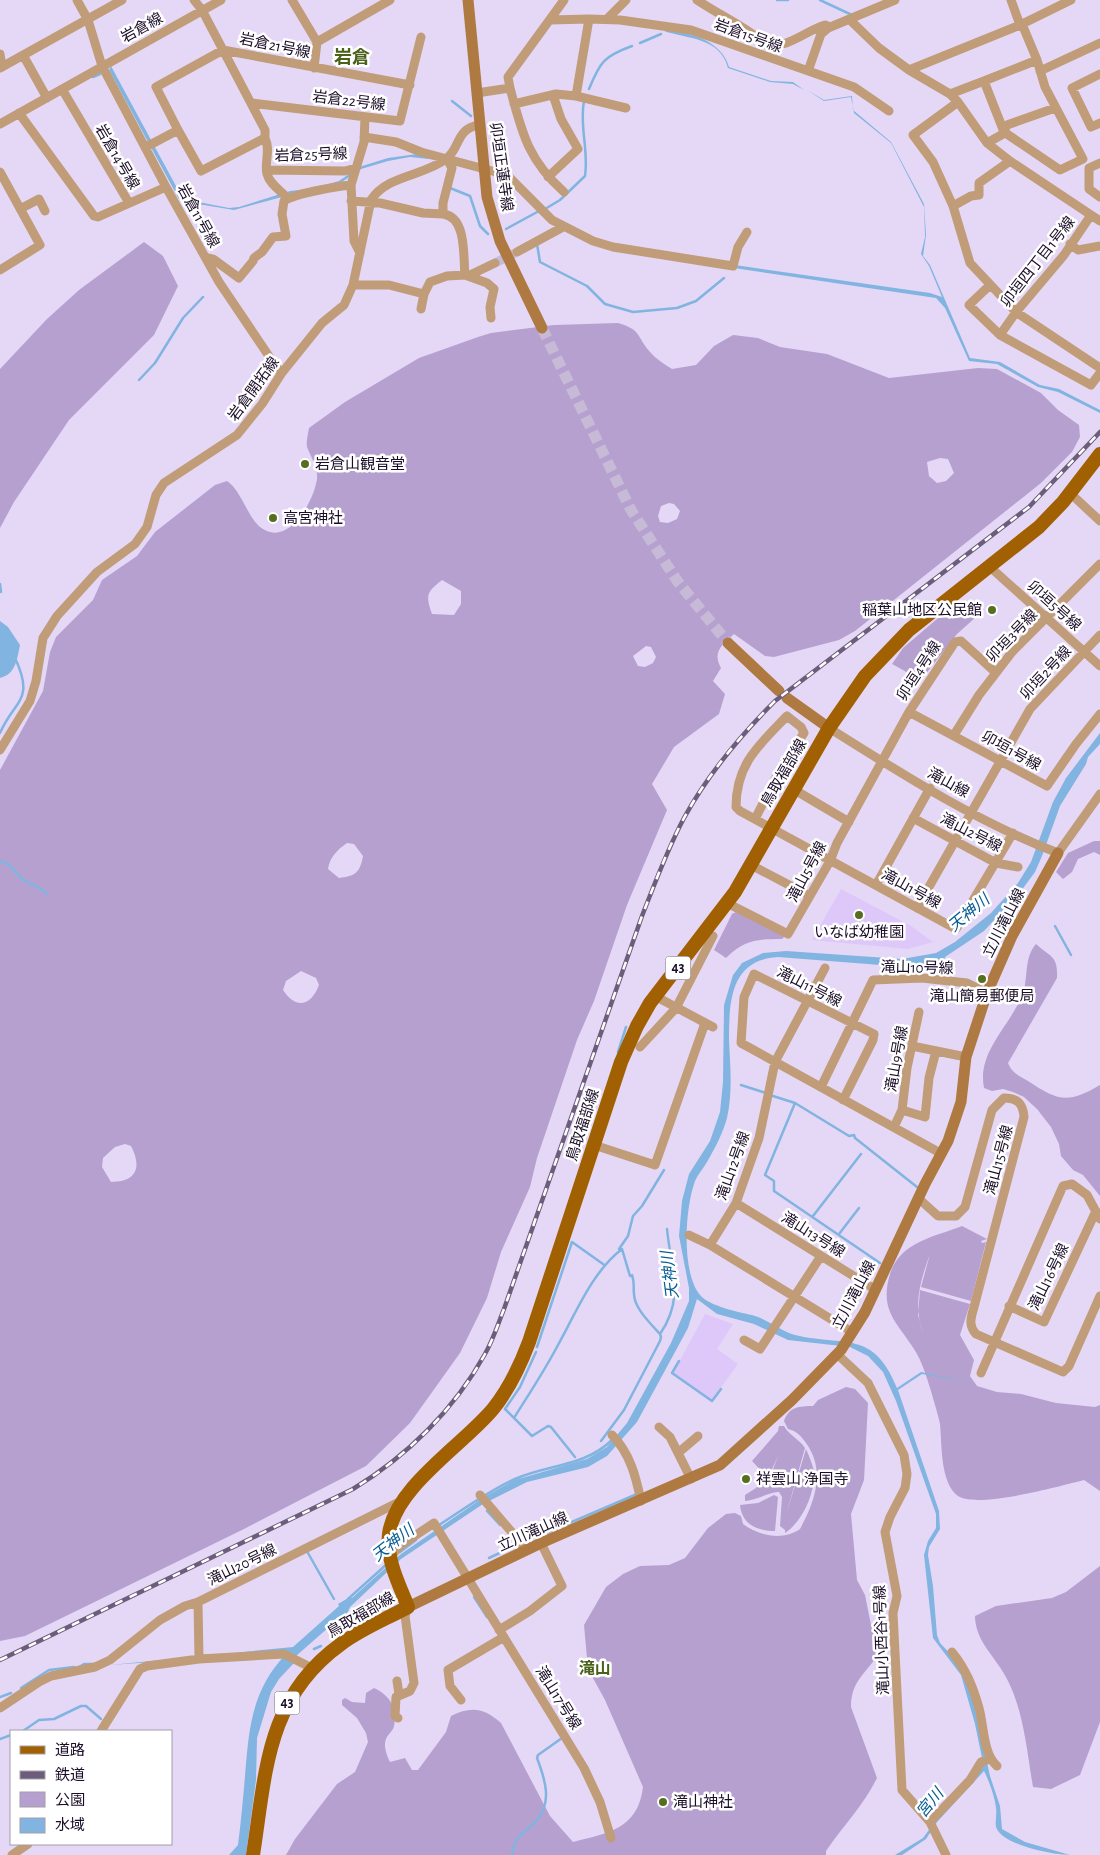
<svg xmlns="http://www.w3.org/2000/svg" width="1100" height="1855" font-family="'Alegreya Sans','Noto Sans JP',sans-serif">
	<rect width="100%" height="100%" fill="#e5d8f6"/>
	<path fill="#dec7f9" d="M841 889 911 926 933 942 908 949 812 940Z
		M705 1314 733 1324 717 1349 738 1364 712 1400 673 1373Z"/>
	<path fill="#b6a0d0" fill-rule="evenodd" d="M144 242 163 256 178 286 154 335 69 420 14 502 0 528V369L47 319 79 290Z
		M618 323C642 330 636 336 650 352 656 359 664 364 672 369L696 365 714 346 733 335 758 338 780 347 827 354 889 378 978 368 997 369 1041 393 1058 410 1079 425 1080 437 1072 452 1041 483 855 631 839 640 774 657 765 656 734 634C722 645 712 652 721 668L713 681 725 694 719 714 674 747 652 784 667 810 627 905 594 1001 577 1040 537 1158 530 1187 501 1252 487 1298 460 1353 410 1423 366 1466 242 1530 25 1636 0 1641V770L43 691 50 652 56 637 93 600 102 580 137 556 155 532 215 485 227 481C241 490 247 516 260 527 288 549 314 501 317 479 318 466 311 458 307 447 306 442 308 434 309 428L345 402 419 358 478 337 491 333 554 325ZM940 458 948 459 954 473 946 481 937 483 929 476 927 462ZM669 503 674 504 680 511 677 519 668 523 660 522 658 516 661 506ZM442 580 461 591V604L454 615 432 614C425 595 427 592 442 580ZM646 646 651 647 656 657 653 663 645 667 638 666 633 656ZM347 843 354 844 363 856C360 873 355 876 339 878L328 869C330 857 337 850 347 843ZM301 971 316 978 319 985C311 1006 296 1010 283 990L286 981ZM125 1144 131 1146C142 1167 137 1182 111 1182L102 1167 103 1158 115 1147Z
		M958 601 976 617 957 634 921 680 892 664 903 648Z
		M1094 841H1100V855L1094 852 1078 859 1072 872 1063 879 1056 872 1068 853Z
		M736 912 785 936 782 939C758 939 744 940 726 958L714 950 732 914Z
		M1036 944C1051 958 1058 955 1057 978L1008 1063C1012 1073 1018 1075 1028 1081 1058 1101 1068 1104 1100 1085V1196L1083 1175 1073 1170 1061 1156 1059 1144 1051 1127 1037 1109 1024 1097 1013 1092 1003 1089 992 1091 984 1088C977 1052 1009 1027 1022 996 1029 979 1023 959 1036 944Z
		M962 1226 987 1239 981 1241 982 1243 986 1242 971 1301 921 1287 930 1254 938 1252 930 1254C920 1282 913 1304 923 1333L918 1315 920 1290 970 1304 960 1335 974 1360 970 1376 977 1386 997 1392 1021 1394 1056 1403 1095 1407 1100 1405V1491L1084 1480C1060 1486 978 1509 958 1496 940 1483 942 1444 940 1424 938 1414 934 1402 931 1391 927 1378 922 1361 914 1349 897 1322 879 1311 890 1274 900 1242 934 1237 962 1226Z
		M846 1387 855 1389 868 1403 864 1480 851 1514 857 1580 865 1595 871 1625 880 1651C868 1673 851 1679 851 1707L877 1778C864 1805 843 1826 826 1851V1855H286L295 1839 337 1784 355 1772 368 1742 366 1733 357 1718 342 1705V1700L345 1698 352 1702 365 1703 366 1693 374 1688C389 1695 398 1707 394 1726 393 1731 388 1734 386 1739 383 1746 387 1756 390 1762L405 1758 412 1770H418L446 1732 451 1716C471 1706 484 1708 501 1723L550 1816 573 1842C608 1833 638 1829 643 1787L605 1700 588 1669 584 1625 606 1587 623 1574 640 1566 669 1565 685 1558 708 1528 726 1514 735 1513 741 1516 743 1524C759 1536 783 1541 800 1529 815 1501 826 1471 806 1443 801 1436 797 1431 788 1429L784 1421C789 1407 799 1406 813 1406L818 1400Z
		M779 1426H784C789 1435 799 1439 805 1448L786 1515 806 1449C809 1456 813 1465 814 1472 815 1493 803 1521 785 1533V1530L780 1526 782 1497 779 1492C771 1491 758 1500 745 1501V1495L756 1488 762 1479 769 1480 778 1456 768 1478 752 1461 778 1431Z
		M774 1495 778 1497 775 1531C756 1531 742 1524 740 1505L758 1503Z
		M1100 1566V1722L1080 1775 1051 1789 1033 1787C1027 1752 1024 1713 1008 1681 998 1659 975 1642 975 1616L996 1606 1052 1598 1066 1592Z"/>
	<path fill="#81b4e0" d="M664 31C689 31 722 41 729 67L771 81 793 82 804 90 793 84 770 82 728 68C720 37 687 39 664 31Z
		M111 66 183 199 229 208 239 207 290 191 316 188 339 181 359 167 388 158 417 154 438 160 410 157 388 161 361 169 339 184 297 193 234 210 180 201 109 70Z
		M807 90 824 100 852 96 853 110 891 142 924 204 926 235 923 256 930 265 970 358 1000 362 1040 385 1059 389 1100 410V413L1058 392 1038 387 997 364 969 361 945 308 936 298 734 268 735 265 930 293 942 297 929 266 921 254 925 237 924 207 891 143 854 113 851 97 824 101Z
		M0 621 8 627 20 645C17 659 16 674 0 678Z
		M1100 733V744L1088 757 1086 764 1060 806 1042 856 1035 872 1021 891 984 931 945 957 944 962 906 967 778 957C731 960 729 1000 729 1039 730 1064 733 1092 727 1118 723 1133 715 1148 707 1162 703 1169 698 1174 695 1181 685 1208 681 1272 700 1295 709 1306 738 1312 752 1315 767 1319 782 1332 795 1335 845 1347 873 1329 897 1388L921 1372 973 1383 922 1374 898 1390 939 1511 940 1529 929 1547 928 1555 933 1586 937 1635 940 1643 959 1663 972 1695 990 1776 1000 1806 1002 1829 1025 1842 1070 1855C1053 1855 1002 1845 996 1827 995 1821 997 1815 996 1808 995 1797 989 1781 984 1771L937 1822 926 1839 902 1855H895L923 1838 982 1758 975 1724 961 1675 933 1638 924 1555 928 1541 936 1528V1514L896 1401 883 1372 868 1356 850 1347 788 1340 754 1324 717 1314 697 1299 688 1328 637 1422 607 1456 588 1467 527 1482 483 1504 401 1559 350 1607 347 1614 345 1613 296 1656 294 1663 279 1679 271 1692 257 1738 256 1780 246 1855H229L238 1845C241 1822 243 1799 245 1776 249 1729 251 1690 287 1653L110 1665 293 1647 339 1606 338 1604 350 1597 352 1598 401 1554 484 1497 515 1480 587 1459 607 1447 627 1423 671 1343 689 1301V1288L679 1236 682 1201 689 1174 710 1141 720 1112 723 1082 724 1005 733 975 742 963 763 953 786 951 902 959 936 953 955 942 991 913 1018 883 1031 862 1053 802 1066 778Z"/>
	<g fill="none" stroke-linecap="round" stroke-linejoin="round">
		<path stroke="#81b4e0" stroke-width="2.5" d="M777 0H788
			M820 0 852 15
			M640 43 661 34
			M93 77 100 74
			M589 89C600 62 604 56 632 46
			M452 101 471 116
			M450 188 470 196 480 226 488 234
			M545 209 560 200 585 176C589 150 579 126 584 101
			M506 229 539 211
			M537 244 540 262 587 286 605 304 633 312 677 308 696 301 724 278
			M139 380 155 363 183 318 203 297
			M0 584 1 592
			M0 733C15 699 35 701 15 658
			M0 861C12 864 14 872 22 879 31 885 40 886 47 894
			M1055 926 1071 955
			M618 1052 626 1027
			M741 1085 766 1093
			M773 1096 795 1103 849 1136 854 1135 855 1138 917 1187
			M795 1103 765 1175 774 1181V1191L880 1263
			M813 1216 861 1154
			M839 1234 859 1208
			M619 1249 628 1236 633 1216 642 1206 664 1170
			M537 1347 572 1242 603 1264
			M536 1352 520 1387 505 1409 532 1436 548 1426 551 1427 575 1457
			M679 1361 672 1373 712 1401 721 1389
			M514 1418C529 1394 545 1370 558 1345 576 1313 592 1272 622 1249L630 1276 632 1275C635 1284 633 1286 634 1294 634 1308 651 1324 660 1334
			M601 1441 624 1410 660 1341 661 1337 660 1334C685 1298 671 1270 667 1229
			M487 1511 500 1525
			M439 1525C464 1509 488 1491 515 1479 549 1464 585 1467 613 1439
			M539 1536 637 1494
			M400 1552 416 1540
			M308 1553 334 1599
			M489 1558 517 1545
			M474 1597 487 1617
			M348 1599 387 1564
			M314 1649 321 1646
			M79 1667 84 1664H95
			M21 1688 49 1670 74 1667
			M0 1697 11 1693
			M23 1731 39 1720 54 1719 81 1706H86L101 1719
			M0 1739 11 1735
			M512 1855C517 1831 521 1837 536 1821 553 1803 545 1779 537 1758L538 1755 562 1738"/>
		<path stroke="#c7bad7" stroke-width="9" stroke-dasharray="9 4.5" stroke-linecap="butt" d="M495 263 517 252"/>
		<path stroke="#c7bad7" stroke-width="11" stroke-dasharray="11 5.5" stroke-linecap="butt" d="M542 328 631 510 678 582 728 643"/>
		<path stroke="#c09c78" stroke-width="9" d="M77 0 88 20 102 66 166 187 219 282 281 374
			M194 0 202 10 265 130V138
			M292 0 317 42
			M697 0C721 16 746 27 767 45 787 49 807 30 825 25L830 27
			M1011 0 1020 25
			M1071 0 1020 25 909 70 950 94 958 102 913 135 933 162 953 206 970 263 1016 312 1100 368
			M589 19 620 20 691 30 854 87 889 111
			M607 19 626 0
			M550 20 589 19 576 96 626 108
			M850 20 879 48 909 70
			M1022 24 1037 60
			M317 42 390 0
			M0 54 2 67
			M23 55 47 98
			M1037 60 1045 87 1083 159 1060 170 1004 132 984 81Z
			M0 68 122 0
			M314 68 317 42
			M808 71 821 34 828 28 895 0
			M1040 71 1100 43
			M1100 74 1072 88 1091 127 1100 123
			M510 88C522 133 528 160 564 192
			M62 89 129 203
			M477 93 510 88 508 77 564 0
			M950 94 984 81
			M251 103 400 121 421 37
			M514 104 556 94 576 96
			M19 113 94 216 98 217 166 187
			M0 124 221 0
			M178 130 156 87 223 50 410 85
			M364 137 396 142 421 152 507 175 552 220 593 241 613 247 733 266 738 247 747 232
			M987 143 1003 134 1007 125 1055 108
			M146 147 178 130 201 171 265 138C271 150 264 163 267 174 270 185 282 191 288 199
			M447 159 452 168 443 203V214C467 217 463 256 465 275L487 283 494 289 490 307 491 318
			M1010 161 1091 215
			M1100 163 1089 168V189L1100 197
			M267 170 345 171 356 168
			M0 172 40 245 0 270
			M548 177 578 149 561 119 553 95
			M351 201 380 203 423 213 443 214
			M953 206 971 196 979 195V183L1010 161 987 143 958 102
			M20 209 39 199 45 211
			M1070 244 1078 250 1100 246
			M517 252 563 227
			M360 253 354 241 351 185 364 142 365 117
			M205 257 213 259 239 278 253 261 254 258 262 252 273 237 286 236 282 214 284 201C293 194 338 186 351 185
			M470 275 495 263
			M353 285H389L424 294
			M990 285 969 305 1000 335 1091 385 1100 373
			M421 309 424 294 430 282 447 276 465 275
			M1000 335 1016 312 1064 255 1091 215 1100 221
			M1070 493 1100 521
			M990 567 1100 666
			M909 712 1047 786 1076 744 1100 714
			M829 728C902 774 977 822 1058 853L1100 794
			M954 735 979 695 1012 652 1100 564
			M0 750 30 701 36 681 43 638 57 616 97 572 135 544 147 527 156 495 164 483 237 435 262 404 281 374 322 323 344 305 353 285 371 200C387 175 424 176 446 159 461 148 455 129 479 125
			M793 789 849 822
			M913 818 996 863 1018 867
			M755 819 781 768 804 733 801 727 787 716C759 745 736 764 736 807L740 811 956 929 1013 833
			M751 865 810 896
			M876 885 930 788
			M727 903 788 934 830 861 837 843 909 712 955 642 961 641 995 672
			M917 908 1030 709 1100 635
			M825 968 775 1062 759 1138 736 1203 710 1245 852 1332
			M655 996 713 1027
			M919 1012 907 1068 902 1110 925 1117 929 1078 936 1051
			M912 1046 966 1057
			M640 1047 676 1008 713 936
			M821 1087 873 980 922 978 967 983 987 993
			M843 1100 873 1040 874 1034 754 974 744 997 741 1043 942 1154
			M894 1127 902 1110
			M594 1145 655 1165 705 1023
			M918 1198 938 1216H956L965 1207 992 1110 1004 1098C1017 1098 1023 1103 1024 1117L974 1307C971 1318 968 1325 976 1334L1063 1372 1069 1366 1100 1296
			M736 1203 876 1290
			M689 1235 710 1245
			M1009 1306 1044 1322 1096 1211
			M744 1340 760 1349 821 1256
			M837 1354 868 1383 904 1455 907 1474 905 1488 890 1517 885 1532 897 1596 893 1613 902 1790 930 1822
			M981 1373 1063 1186 1072 1184 1087 1195 1100 1219
			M659 1427 670 1437 691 1479
			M612 1435C630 1453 636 1477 641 1501
			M678 1453 698 1436
			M480 1495 515 1536 525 1551
			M390 1557 401 1545 434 1523 584 1768 600 1802 611 1838
			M499 1630 530 1611 562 1586 541 1543
			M952 1652C966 1669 973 1687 979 1708 984 1726 983 1754 997 1766
			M312 1668 284 1654 199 1659 198 1602 401 1501
			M397 1681 399 1694
			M461 1700 450 1686 448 1670 504 1637
			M0 1708 39 1682 51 1676 95 1667 110 1660 160 1620 185 1606 198 1602
			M398 1718 395 1716 396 1697 410 1691 414 1683 405 1616 408 1607
			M101 1731 140 1669 147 1666 199 1659
			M12 1855 28 1844
			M946 1855 930 1822 970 1780 981 1762 990 1759"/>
		<path stroke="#af7a42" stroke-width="11" d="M468 0 487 197 500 241 542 328
			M728 643 779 691
			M787 698 829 728
			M408 1607 541 1543 720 1465 792 1400 841 1350 865 1312 925 1184 948 1141 961 1102 966 1057 987 993 1012 936 1058 853"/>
		<path stroke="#a16002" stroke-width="14" d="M253 1855C266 1772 266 1698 341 1644 361 1629 386 1619 408 1607 399 1584 386 1560 389 1534 395 1487 463 1445 493 1409 509 1389 520 1366 529 1342L621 1062 637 1026 650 1003 735 892 829 728 865 676 909 630 1039 527 1063 502 1100 454"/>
		<g stroke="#6c5e7a" stroke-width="4.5">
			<path id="rail" d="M0 1660 353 1489C407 1456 454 1410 485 1354 493 1340 498 1324 504 1309L642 916C655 883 667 850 684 818 708 774 740 736 775 701L1029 507 1100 432"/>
		</g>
		<use href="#rail" stroke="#fff" stroke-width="2.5" stroke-dasharray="8" stroke-linecap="butt"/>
	</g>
	<g fill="#556e20" stroke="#fff" stroke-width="2">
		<circle cx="305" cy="464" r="5"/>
		<circle cx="273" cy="518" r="5"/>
		<circle cx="992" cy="610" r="5"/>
		<circle cx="859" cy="915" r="5"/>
		<circle cx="982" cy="979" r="5"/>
		<circle cx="746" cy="1479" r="5"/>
		<circle cx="663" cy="1802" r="5"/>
	</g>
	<g text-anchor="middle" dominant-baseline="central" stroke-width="5" stroke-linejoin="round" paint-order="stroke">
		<g fill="#fff" stroke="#5f5668" stroke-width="1">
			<rect x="665.5" y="956.5" width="25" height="23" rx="4"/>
			<rect x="274.5" y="1691.5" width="25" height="23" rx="4"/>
		</g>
		<g font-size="14" font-weight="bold" fill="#1b0d28">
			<text x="678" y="968">43</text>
			<text x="287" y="1703">43</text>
		</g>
		<g font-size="15" fill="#1b0d28" stroke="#fff">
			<text transform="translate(142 28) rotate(-29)">岩倉線</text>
			<text transform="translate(748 36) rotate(20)">岩倉15号線</text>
			<text transform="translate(275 46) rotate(12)">岩倉21号線</text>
			<text transform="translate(349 101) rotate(7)">岩倉22号線</text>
			<text transform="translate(311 155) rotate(-2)">岩倉25号線</text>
			<text transform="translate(117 157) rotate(60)">岩倉14号線</text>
			<text transform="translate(501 167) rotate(82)">卯垣正蓮寺線</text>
			<text transform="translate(198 216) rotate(61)">岩倉11号線</text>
			<text transform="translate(1038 262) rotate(-52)">卯垣四丁目1号線</text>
			<text transform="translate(254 389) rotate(-54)">岩倉開拓線</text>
			<text transform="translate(1054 606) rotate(42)">卯垣5号線</text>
			<text transform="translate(1012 636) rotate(-46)">卯垣3号線</text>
			<text transform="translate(919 671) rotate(-57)">卯垣4号線</text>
			<text transform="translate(1046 673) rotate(-47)">卯垣2号線</text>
			<text transform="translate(1011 751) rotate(29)">卯垣1号線</text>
			<text transform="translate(784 773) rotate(-60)">鳥取福部線</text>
			<text transform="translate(948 783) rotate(29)">滝山線</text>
			<text transform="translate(971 833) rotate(27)">滝山2号線</text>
			<text transform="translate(807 872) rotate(-62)">滝山5号線</text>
			<text transform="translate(911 889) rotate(29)">滝山1号線</text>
			<text transform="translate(1004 923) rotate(-63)">立川滝山線</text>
			<text transform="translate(917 968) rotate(1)">滝山10号線</text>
			<text transform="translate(809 987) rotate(27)">滝山11号線</text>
			<text transform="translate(897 1059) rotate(-80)">滝山9号線</text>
			<text transform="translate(583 1125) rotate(-72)">鳥取福部線</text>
			<text transform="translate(999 1160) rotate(-75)">滝山15号線</text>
			<text transform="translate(733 1166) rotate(-70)">滝山12号線</text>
			<text transform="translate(813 1235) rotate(32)">滝山13号線</text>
			<text transform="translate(1049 1277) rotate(-64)">滝山16号線</text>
			<text transform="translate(854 1295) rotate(-62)">立川滝山線</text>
			<text transform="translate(533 1532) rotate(-24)">立川滝山線</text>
			<text transform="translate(242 1565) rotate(-26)">滝山20号線</text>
			<text transform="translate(361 1615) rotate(-30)">鳥取福部線</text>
			<text transform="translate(882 1640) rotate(-92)">滝山小西谷1号線</text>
			<text transform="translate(558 1698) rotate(58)">滝山17号線</text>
		</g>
		<g font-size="15" fill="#1b0d28" stroke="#fff" text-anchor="start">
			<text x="315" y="464">岩倉山観音堂</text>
			<text x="283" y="518">高宮神社</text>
			<text x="982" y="610" text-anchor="end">稲葉山地区公民館</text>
			<text x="859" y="932" text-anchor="middle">いなば幼稚園</text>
			<text x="982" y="996" text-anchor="middle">滝山簡易郵便局</text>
			<text x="756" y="1479">祥雲山 浄国寺</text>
			<text x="673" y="1802">滝山神社</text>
		</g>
		<g font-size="16" font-style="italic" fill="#055b92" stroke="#fff">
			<text transform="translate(969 913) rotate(-40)">天神川</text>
			<text transform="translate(670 1275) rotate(-97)">天神川</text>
			<text transform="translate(393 1543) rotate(-38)">天神川</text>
			<text transform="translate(930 1803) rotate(-51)">宮川</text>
		</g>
		<g font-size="16" font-weight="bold" fill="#4a611a" stroke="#fff">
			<text x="595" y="1669">滝山</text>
		</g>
		<g font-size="18" font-weight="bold" fill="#4a611a" stroke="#fff">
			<text x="352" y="58">岩倉</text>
		</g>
	</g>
	<rect x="10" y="1730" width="162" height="115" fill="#ffffff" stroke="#a49ea9"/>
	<rect x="20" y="1746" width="25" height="8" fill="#a16002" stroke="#a49ea9"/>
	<text x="55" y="1755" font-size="15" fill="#1b0d28">道路</text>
	<rect x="20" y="1771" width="25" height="8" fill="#6c5e7a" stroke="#a49ea9"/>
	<text x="55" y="1780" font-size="15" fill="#1b0d28">鉄道</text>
	<rect x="20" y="1792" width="25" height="15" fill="#b6a0d0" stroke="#a49ea9"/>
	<text x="55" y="1805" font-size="15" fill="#1b0d28">公園</text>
	<rect x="20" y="1818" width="25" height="15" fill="#81b4e0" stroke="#a49ea9"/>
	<text x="55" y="1830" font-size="15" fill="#1b0d28">水域</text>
</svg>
